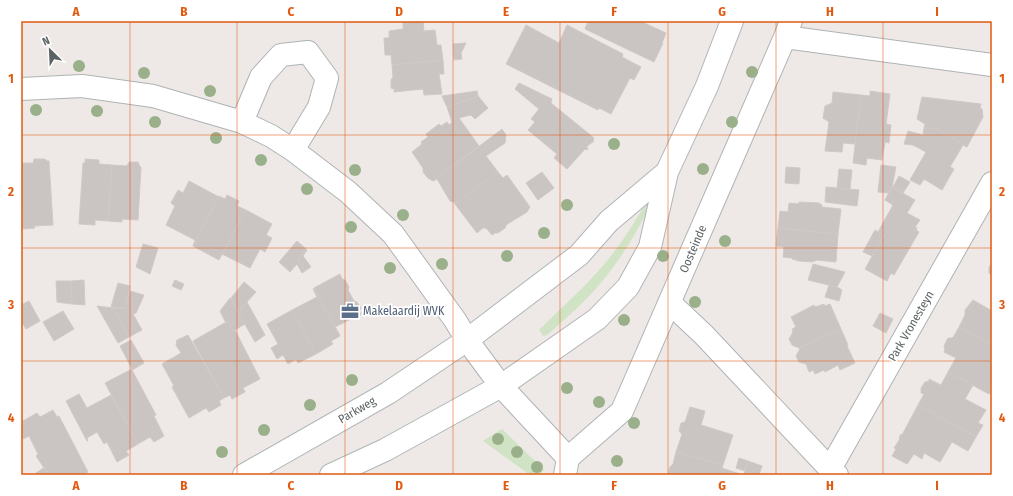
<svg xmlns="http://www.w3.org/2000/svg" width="1013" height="496" font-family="'Fira Sans Condensed',sans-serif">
	<rect width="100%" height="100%" fill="#eee9e6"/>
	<path fill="#d1e3c5" d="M650 197H655C644 217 634 238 621 256 601 287 575 311 547 335L543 336 539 330 541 328C566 303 593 280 614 252 627 235 638 216 650 197Z
		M502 429 544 470 539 475H530L483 441Z"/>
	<path fill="#cac4c2" stroke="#d2c9c5" d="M423 21 424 31 435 30 437 45H441L443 60 392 65 391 55H385L384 38H389V31L403 29V22Z
		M588 21H640L666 33 662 43H663L654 62 585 29Z
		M526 25 559 43 567 25 623 54 622 57 641 67 634 80 630 78 611 114 599 108 598 110 506 64Z
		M466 43 461 53 462 59 454 60 453 44Z
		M443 60 444 74H439L442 94 424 95 423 89 394 92V89L391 88V80L393 77 392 65Z
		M519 83 552 99 551 103 594 138 593 140 594 141 586 147 588 148 587 150 585 149 567 169 554 158 557 154 528 130 535 122 531 119 539 109 515 89Z
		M477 91 478 96 448 107H447L442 96Z
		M870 91 890 94 886 124 891 125 889 143 885 142 882 160 867 158 866 165 853 163 861 95 870 96Z
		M833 92 861 95 855 144 843 143 842 152 825 151 829 122 823 118 825 106 832 103Z
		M478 96 488 108 475 119 471 115 459 118 479 146 433 181 428 178 423 172V168L412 152 422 144 421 142 428 137 426 134 439 124 441 126 447 122 449 125 452 122 447 107Z
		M922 97 981 104 980 108 982 109 983 117 967 147 937 129 924 128 925 124 917 119Z
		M924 128 937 129 967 147 963 145 950 167 954 169 942 190 924 179 920 185 910 180 926 152 913 145 904 144 908 131 923 135Z
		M502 129 506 135 505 143 486 156 498 172 455 204 454 202 450 201 437 179 433 181Z
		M34 159H45L47 161H49L53 225 34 226 35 228 23 229 21 193V163H33Z
		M85 159 99 160V164L112 165 108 221 95 220V225L79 224 83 163H85Z
		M129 162H138L140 167H141L138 220 122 219V222L108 221 112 165 127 166Z
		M881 165 896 167 892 187 888 193 878 192Z
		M786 167 800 168 799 184 785 183Z
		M839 169 852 170 850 189 837 188Z
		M498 172 503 178 507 175 530 207 527 212 506 225 505 228 498 233H495L492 235 486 228 485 229 484 227 477 233 455 204Z
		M542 172 554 188 538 200 526 183Z
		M899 176 910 182 903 193 893 187Z
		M189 181 219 197 193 246 195 240 166 225 175 206 171 203 178 190 183 193Z
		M826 187 859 190 857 206 825 202Z
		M892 187 915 200 907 213 920 220 915 227 917 228 916 230 919 232 894 275 891 273 887 281 865 269 884 235 878 232 893 205 885 200Z
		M21 193 23 223H21Z
		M227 195 239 201 237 206 246 210 219 260 193 246 219 196 225 199Z
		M799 202 819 203 822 205V207L841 209 838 234 778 228 780 211 788 212 789 203 799 204Z
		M246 210 272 224 266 235 272 238 265 252 260 249 250 268 222 254Z
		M778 228 838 234 836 262 816 260V261H813V262L799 261 792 259V258L783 257 784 247 776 246Z
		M875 230 884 235 872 256 863 252Z
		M297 241 306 249 298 260 305 271 302 273 297 264 290 272 279 262Z
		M143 244 158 248 150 274 136 267Z
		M306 249 307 250 303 256 311 267 305 271 298 260Z
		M992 263V275L989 273V267Z
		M813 264 845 272 837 287 808 280Z
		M340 274 342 279 345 280 349 287 348 290 354 301 357 302 361 308 359 311 361 314 335 327 340 336 314 288Z
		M84 280 85 305 72 304 71 281Z
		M175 280 184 284 181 290 172 286Z
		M56 281H71L72 304 57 302Z
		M244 282 256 292 238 312 231 298Z
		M118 283 130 286 125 308 111 307Z
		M829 285 837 287 842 290 839 301 825 297Z
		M314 288 340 336 331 341 333 344 316 354 292 310 317 297 313 289Z
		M130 291 144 295 136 313 133 314 142 330 129 337 113 308H125Z
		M230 298 245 324 233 331 228 321 226 323 220 311Z
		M973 300 992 311V345L959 327 965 315V310Z
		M29 301 40 321 26 329 21 321V305Z
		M247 302 265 335 255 342 238 312Z
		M824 304 825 306 830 304 841 329 799 348 792 345 789 339 793 332 792 329 796 327 791 317 814 305 815 307Z
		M97 306 113 308 129 337 118 343Z
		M292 310 316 354 298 363 296 359 288 364 283 355 277 359 271 348 278 344 267 324Z
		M63 311 74 329 54 341 43 322Z
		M880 313 893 319 886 333 873 326Z
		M228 321 233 331 235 330 260 379 243 388 245 392 232 399 230 395 224 398 193 341Z
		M959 327 992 345V389L989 394 948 372 956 358 944 352 945 350 944 346 948 338H952L954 336Z
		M841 329 848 345 847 346 855 363 840 370 838 365 825 372 824 370 815 374 813 370 809 372 806 364 799 362 796 356 800 349 799 348Z
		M188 335 224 398 219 401 221 405 209 412 206 408 189 418 172 387 174 386 162 364 181 353 176 345 177 340Z
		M131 340 144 363 132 370 156 415 154 416 164 436 154 442 150 437 138 444 105 383 132 369 120 346Z
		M948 372 973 385 965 399 986 410 978 423 983 425 976 437 918 405 924 394 921 393V388L925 382 929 381V379L941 385Z
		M79 394 87 408 111 395 138 444 126 451 129 455 117 462 107 442 104 444 97 432 87 438 88 441H87L66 401Z
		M918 405 976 437 968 451 952 442 940 462 924 453 922 459 914 454 907 464 892 456 896 449 894 448 900 439 899 438 901 434 902 435Z
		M690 407 705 411 701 425 733 435 723 465 676 452 682 434 679 431 681 423 685 422Z
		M53 410 57 417 59 416 88 472 84 475H49L36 456 38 454 29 436 23 439 21 436V422L37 413 40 417Z
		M676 452 723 465 722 468 743 475H668L670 467 673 464Z
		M739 458 748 461 745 471 736 468Z
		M748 461 762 466 759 475H744Z
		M45 467 49 475H37L36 473Z"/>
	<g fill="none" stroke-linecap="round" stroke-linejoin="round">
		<g stroke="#aeb3b4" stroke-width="24">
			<path id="street" d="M785 37 992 65
				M21 89 82 86 153 96 242 122 271 136 293 150 348 192 393 234 455 320 467 340 501 386 568 458
				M242 122 261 77 281 55 308 52 327 78 319 107 293 150
				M670 303 704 335 830 469 837 475
				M830 469 992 183
				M565 475 568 458 622 411 785 37 791 21"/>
		</g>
		<g stroke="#b0b5b7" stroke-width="24">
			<path id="secondary" d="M244 475 388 393 467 340 579 255 609 221 667 172
				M331 475 385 450 501 386 597 319 628 287 650 247 667 172 707 86 732 21"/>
		</g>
		<use href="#street" stroke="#fff" stroke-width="22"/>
		<use href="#secondary" stroke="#fff" stroke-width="22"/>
	</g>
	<g fill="#9ab08a">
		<circle cx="79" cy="66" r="6"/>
		<circle cx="752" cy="72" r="6"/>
		<circle cx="144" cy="73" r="6"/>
		<circle cx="210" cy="91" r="6"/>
		<circle cx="36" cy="110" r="6"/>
		<circle cx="97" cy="111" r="6"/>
		<circle cx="155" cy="122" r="6"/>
		<circle cx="732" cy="122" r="6"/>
		<circle cx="216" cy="138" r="6"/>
		<circle cx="614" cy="144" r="6"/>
		<circle cx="261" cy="160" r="6"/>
		<circle cx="703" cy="169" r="6"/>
		<circle cx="355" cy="170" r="6"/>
		<circle cx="307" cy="189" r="6"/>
		<circle cx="567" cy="205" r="6"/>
		<circle cx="403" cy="215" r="6"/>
		<circle cx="351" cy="227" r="6"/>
		<circle cx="544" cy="233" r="6"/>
		<circle cx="725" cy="241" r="6"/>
		<circle cx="507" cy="256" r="6"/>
		<circle cx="663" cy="256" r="6"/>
		<circle cx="442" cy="264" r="6"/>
		<circle cx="390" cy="268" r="6"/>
		<circle cx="695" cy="302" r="6"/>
		<circle cx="624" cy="320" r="6"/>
		<circle cx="352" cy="380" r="6"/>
		<circle cx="567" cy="388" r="6"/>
		<circle cx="599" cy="402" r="6"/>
		<circle cx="310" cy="405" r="6"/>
		<circle cx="634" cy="423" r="6"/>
		<circle cx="264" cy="430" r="6"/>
		<circle cx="498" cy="439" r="6"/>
		<circle cx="222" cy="452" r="6"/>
		<circle cx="517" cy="452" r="6"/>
		<circle cx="617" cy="461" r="6"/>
		<circle cx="537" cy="467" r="6"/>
	</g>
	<path fill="none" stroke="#e15a10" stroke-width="1" stroke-opacity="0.55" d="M130 21V475M237 21V475M345 21V475M453 21V475M560 21V475M668 21V475M776 21V475M883 21V475M21 135H992M21 248H992M21 361H992"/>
	<defs>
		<g id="office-bare" transform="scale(1.38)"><path d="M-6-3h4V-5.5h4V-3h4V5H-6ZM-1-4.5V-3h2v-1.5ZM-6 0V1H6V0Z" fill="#5c6f8a" stroke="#fff" stroke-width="2.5" paint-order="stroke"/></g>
	</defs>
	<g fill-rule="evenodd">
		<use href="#office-bare" x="350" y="311"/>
	</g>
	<g text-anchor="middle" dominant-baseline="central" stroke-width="3.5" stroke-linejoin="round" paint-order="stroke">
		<g font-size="12" fill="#5d6364" stroke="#fff">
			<text transform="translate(693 249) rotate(-67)">Oosteinde</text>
			<text transform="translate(911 326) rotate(-60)">Park Vronesteyn</text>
			<text transform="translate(357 410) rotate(-30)">Parkweg</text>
		</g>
		<g font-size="12" fill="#4e5e75" stroke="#fff" text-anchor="start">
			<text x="363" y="311">Makelaardij WVK</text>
		</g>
	</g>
	<rect width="1013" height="496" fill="none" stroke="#ffffff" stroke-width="44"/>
	<g transform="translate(50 50) rotate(336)" stroke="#ffffff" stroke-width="3" paint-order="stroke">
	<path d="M0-3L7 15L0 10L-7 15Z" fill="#5d6364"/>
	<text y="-6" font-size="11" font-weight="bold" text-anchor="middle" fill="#5d6364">N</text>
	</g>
	<rect x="22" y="22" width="969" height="452" fill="none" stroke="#e15a10" stroke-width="1.5"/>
	<g font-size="13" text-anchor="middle" font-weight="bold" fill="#e15a10">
		<text x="76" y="16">A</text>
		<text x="184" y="16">B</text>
		<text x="291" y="16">C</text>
		<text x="399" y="16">D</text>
		<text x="506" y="16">E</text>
		<text x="614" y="16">F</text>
		<text x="722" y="16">G</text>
		<text x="830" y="16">H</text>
		<text x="937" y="16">I</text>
		<text x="11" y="83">1</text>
		<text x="1002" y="83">1</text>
		<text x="11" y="196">2</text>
		<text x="1002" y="196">2</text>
		<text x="11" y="309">3</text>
		<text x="1002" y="309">3</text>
		<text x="11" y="422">4</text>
		<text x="1002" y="422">4</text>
		<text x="76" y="490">A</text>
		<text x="184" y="490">B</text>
		<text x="291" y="490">C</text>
		<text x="399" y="490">D</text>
		<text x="506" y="490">E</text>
		<text x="614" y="490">F</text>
		<text x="722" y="490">G</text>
		<text x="830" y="490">H</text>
		<text x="937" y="490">I</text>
	</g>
</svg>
